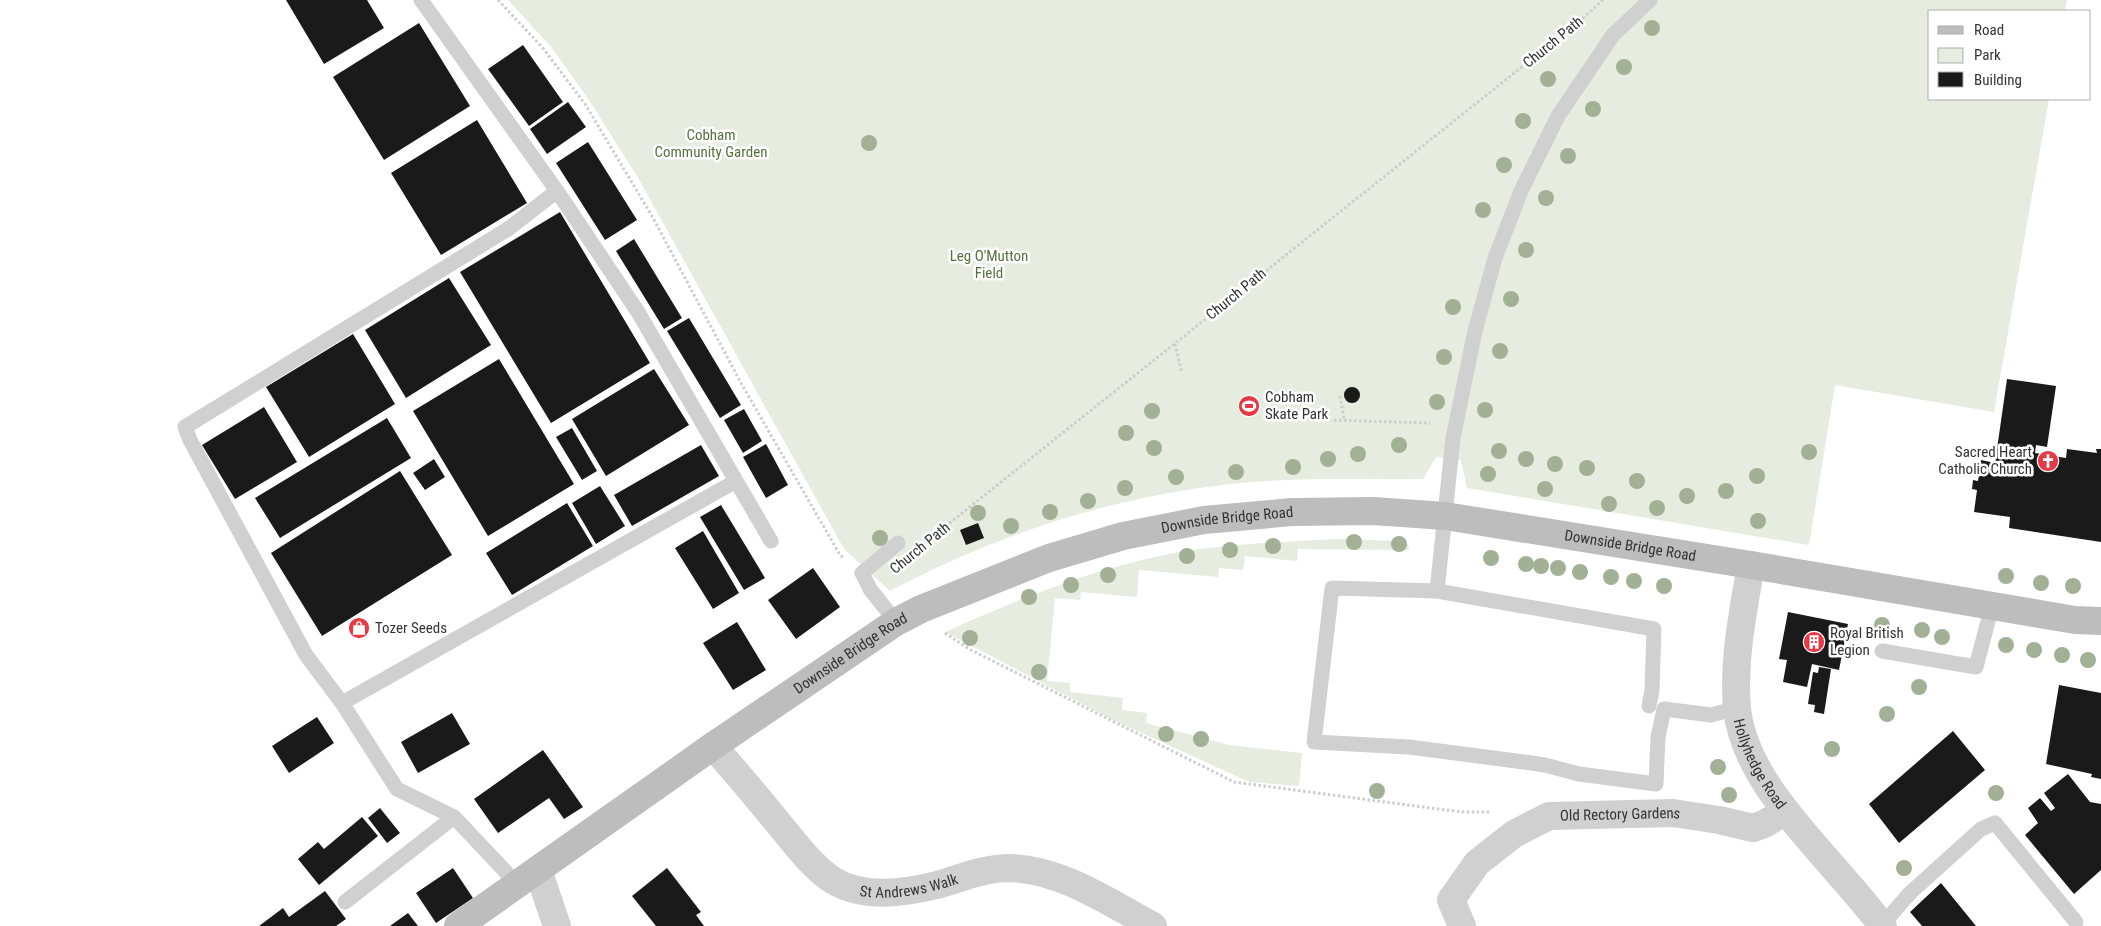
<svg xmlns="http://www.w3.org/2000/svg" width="2101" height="926" font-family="'Roboto Condensed',sans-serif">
	<rect width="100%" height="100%" fill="#fff"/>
	<path fill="#e6ecdf" d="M508 0H2067L2065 11H1930V99H2049L1994 412 1835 385 1809 545 1467 488 1461 460 1436 457 1423 479C1378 480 1332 478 1287 480 1149 485 1012 526 890 591L844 549 637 176 589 100 552 48Z
		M1337 539 1402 541 1408 545 1409 550 1298 549 1297 561 1245 556 1243 570 1219 568 1218 577 1139 570 1137 597 1081 592 1080 600 1055 598 1047 681 1070 683V692L1123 698 1122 710 1147 713 1146 723 1229 745 1302 753 1299 786 1249 782 1109 718 945 632C1019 599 1094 568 1174 553 1227 544 1283 542 1337 539Z"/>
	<path fill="#1a1a1a" d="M286 0H367L384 28 324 64Z
		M419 23 470 106 384 160 333 77Z
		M523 45 563 102 529 126 488 69Z
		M568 102 586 127 547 154 530 129Z
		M477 120 527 203 441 255 391 173Z
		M588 142 637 220 605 240 556 163Z
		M560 212 650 363 551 423 460 272Z
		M634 239 682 318 664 329 616 251Z
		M449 278 491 345 406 398 365 330Z
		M689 318 741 405 720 418 667 331Z
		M353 334 395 404 309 457 266 387Z
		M499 359 574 484 488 536 413 411Z
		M654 369 689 425 606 476 572 419Z
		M2007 379 2056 386 2047 447 2036 445 2035 453 2066 458 2067 449 2097 453 2096 449H2101V542L2009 528 2010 517 1974 512 1977 490 1972 489 1973 480 1978 481 1981 460 1995 463Z
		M1344 395a8 8 0 1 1 16 0a8 8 0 1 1-16 0Z
		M264 407 297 462 235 499 202 445Z
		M744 409 762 441 743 453 724 420Z
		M387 418 411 458 280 538 255 498Z
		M572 428 597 471 582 480 556 437Z
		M766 444 788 485 766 498 743 457Z
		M701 445 719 476 632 526 614 495Z
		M434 459 445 477 425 490 413 473Z
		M400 471 452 555 322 636 271 553Z
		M600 486 625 526 596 544 572 503Z
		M567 503 593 546 512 595 486 553Z
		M721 505 765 578 744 590 700 517Z
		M978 523 984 538 966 545 960 530Z
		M703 531 739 593 713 609 675 548Z
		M813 568 840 607 796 639 768 600Z
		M1788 612 1848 624 1839 670 1812 664 1807 687 1783 682 1787 660 1779 659Z
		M737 622 766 670 733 690 703 643Z
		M1819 667 1831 669 1824 714 1814 712 1815 705 1808 704 1813 672 1818 673Z
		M2059 685 2101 693V779L2091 777 2092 774 2046 764Z
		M452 713 470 744 418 773 401 742Z
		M317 717 334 743 289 773 272 746Z
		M1953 731 1985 770 1899 843 1869 804Z
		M543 750 583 807 564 819 549 798 498 833 474 799Z
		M2068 774 2090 802 2101 804V870L2074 894 2025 835 2038 823 2028 808 2040 798 2051 811 2055 808 2044 793Z
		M380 808 400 833 387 843 368 818Z
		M362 817 378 836 319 885 298 859 318 842 324 849Z
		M453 868 473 898 436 923 416 893Z
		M667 868 701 912 696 915 704 926H656L632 896Z
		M1941 883 1976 926H1922L1910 912Z
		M325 891 346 919 336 926H259L283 908 289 917Z
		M408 913 418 926H390Z"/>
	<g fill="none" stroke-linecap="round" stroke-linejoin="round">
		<path stroke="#cdcdcd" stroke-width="3" stroke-dasharray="2.5 2.5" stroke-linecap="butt" d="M498 0 542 47 585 104 652 216 741 383 840 555 844 558
			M1175 344 1182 373
			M1340 396 1344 419
			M1329 420 1430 423
			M922 545 1582 19 1603 0
			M945 633 969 649 1234 782 1438 809 1464 812H1490"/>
		<path stroke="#d0d0d0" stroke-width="15" d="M421 0 557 191 638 312 771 541
			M1437 591 1453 438 1475 331 1495 258 1521 191 1558 116 1613 35 1650 0
			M896 622 870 589 862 573 898 543
			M1882 651 1976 667 1992 606
			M342 703 306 655 190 440 185 427 508 229 557 191
			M1649 706 1652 690 1654 629 1437 591 1332 588 1314 742 1409 747 1524 762 1545 765 1579 774 1656 784 1658 737 1664 709 1711 715 1737 708
			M514 886 506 872 454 817 397 789 342 703 736 481
			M345 902 454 817
			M1882 925 1910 893 1981 829 1995 823 2076 922"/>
		<g stroke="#d0d0d0" stroke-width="28">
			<path id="s1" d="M1751 565C1743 612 1733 660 1737 708 1743 769 1795 823 1834 868 1851 887 1867 906 1883 926"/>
			<path id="s2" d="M713 746C735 771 757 797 779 824 795 843 812 867 834 881 865 899 904 893 937 885 962 878 984 868 1010 868 1063 870 1108 902 1153 926"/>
			<path d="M538 870 557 926"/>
			<path id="s3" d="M1462 926 1451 900 1477 863 1514 834 1549 816 1673 813 1719 820 1753 828 1764 824 1785 812"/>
		</g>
		<path stroke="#bdbdbd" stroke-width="28" id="s4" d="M458 926 713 746 896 622 921 609 1049 558 1123 536 1204 520 1292 512 1373 511 1445 516 1751 565 2075 620 2101 621"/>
	</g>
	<g fill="#a2b095">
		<circle cx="1652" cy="28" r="8"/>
		<circle cx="1624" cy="67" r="8"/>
		<circle cx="1548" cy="79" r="8"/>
		<circle cx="1593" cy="109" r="8"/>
		<circle cx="1523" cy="121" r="8"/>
		<circle cx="869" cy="143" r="8"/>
		<circle cx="1568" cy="156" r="8"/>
		<circle cx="1504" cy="165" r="8"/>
		<circle cx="1546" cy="198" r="8"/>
		<circle cx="1483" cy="210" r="8"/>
		<circle cx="1526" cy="250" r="8"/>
		<circle cx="1511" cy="299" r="8"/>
		<circle cx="1453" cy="307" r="8"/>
		<circle cx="1500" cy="351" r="8"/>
		<circle cx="1444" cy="357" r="8"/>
		<circle cx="1437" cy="402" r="8"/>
		<circle cx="1485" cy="410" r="8"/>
		<circle cx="1152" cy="411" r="8"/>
		<circle cx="1126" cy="433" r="8"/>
		<circle cx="1399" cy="445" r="8"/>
		<circle cx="1154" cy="448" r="8"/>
		<circle cx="1499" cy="451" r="8"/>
		<circle cx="1809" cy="452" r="8"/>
		<circle cx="1358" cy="454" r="8"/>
		<circle cx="1328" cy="459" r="8"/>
		<circle cx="1526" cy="459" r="8"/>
		<circle cx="1555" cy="464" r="8"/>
		<circle cx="1293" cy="467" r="8"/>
		<circle cx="1587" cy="468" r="8"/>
		<circle cx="1236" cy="472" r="8"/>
		<circle cx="1488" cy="474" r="8"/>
		<circle cx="1757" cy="476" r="8"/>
		<circle cx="1176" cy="477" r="8"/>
		<circle cx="1637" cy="481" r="8"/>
		<circle cx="1125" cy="488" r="8"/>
		<circle cx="1545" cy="489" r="8"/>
		<circle cx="1726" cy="491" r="8"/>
		<circle cx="1687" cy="496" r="8"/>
		<circle cx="1088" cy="501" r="8"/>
		<circle cx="1609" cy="504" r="8"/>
		<circle cx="1657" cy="508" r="8"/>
		<circle cx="1050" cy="512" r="8"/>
		<circle cx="978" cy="513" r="8"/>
		<circle cx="1758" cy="521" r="8"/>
		<circle cx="1011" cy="526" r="8"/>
		<circle cx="880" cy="538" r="8"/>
		<circle cx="1354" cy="542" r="8"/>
		<circle cx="1399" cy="544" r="8"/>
		<circle cx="1273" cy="546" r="8"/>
		<circle cx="1230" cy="550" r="8"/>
		<circle cx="1187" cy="556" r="8"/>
		<circle cx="1491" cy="558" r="8"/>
		<circle cx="1526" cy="564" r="8"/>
		<circle cx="1541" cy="566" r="8"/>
		<circle cx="1558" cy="568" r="8"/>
		<circle cx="1580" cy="572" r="8"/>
		<circle cx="1108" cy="575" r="8"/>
		<circle cx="2006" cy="576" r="8"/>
		<circle cx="1611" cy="577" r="8"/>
		<circle cx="1634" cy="581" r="8"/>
		<circle cx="2041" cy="583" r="8"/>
		<circle cx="1071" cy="585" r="8"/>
		<circle cx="1664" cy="586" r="8"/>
		<circle cx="2073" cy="586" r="8"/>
		<circle cx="1029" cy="597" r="8"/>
		<circle cx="1882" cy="625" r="8"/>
		<circle cx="1922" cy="630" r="8"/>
		<circle cx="1942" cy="637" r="8"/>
		<circle cx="970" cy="638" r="8"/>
		<circle cx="2006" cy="645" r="8"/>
		<circle cx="2034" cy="650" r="8"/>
		<circle cx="2062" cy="655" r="8"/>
		<circle cx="2088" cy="660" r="8"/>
		<circle cx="1039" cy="672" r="8"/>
		<circle cx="1919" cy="687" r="8"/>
		<circle cx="1887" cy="714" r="8"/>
		<circle cx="1166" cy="734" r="8"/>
		<circle cx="1201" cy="739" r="8"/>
		<circle cx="1832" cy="749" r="8"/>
		<circle cx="1718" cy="767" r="8"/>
		<circle cx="1377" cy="791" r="8"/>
		<circle cx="1996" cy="793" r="8"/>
		<circle cx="1729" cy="795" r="8"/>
		<circle cx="1904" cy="868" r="8"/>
	</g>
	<defs>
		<g id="stadium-disc" transform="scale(1.125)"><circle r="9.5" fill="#e63946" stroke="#fff"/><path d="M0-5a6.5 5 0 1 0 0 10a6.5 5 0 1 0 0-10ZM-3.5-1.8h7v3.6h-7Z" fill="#fff"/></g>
		<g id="church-disc" transform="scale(1.125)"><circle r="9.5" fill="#e63946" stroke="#fff"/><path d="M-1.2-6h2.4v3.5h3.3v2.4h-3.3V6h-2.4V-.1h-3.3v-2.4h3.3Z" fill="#fff"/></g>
		<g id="shop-disc" transform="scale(1.125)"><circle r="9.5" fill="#e63946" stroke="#fff"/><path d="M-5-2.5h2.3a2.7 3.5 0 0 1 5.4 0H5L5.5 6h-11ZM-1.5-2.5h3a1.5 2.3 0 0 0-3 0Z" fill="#fff"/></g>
		<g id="building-disc" transform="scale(1.125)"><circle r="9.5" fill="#e63946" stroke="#fff"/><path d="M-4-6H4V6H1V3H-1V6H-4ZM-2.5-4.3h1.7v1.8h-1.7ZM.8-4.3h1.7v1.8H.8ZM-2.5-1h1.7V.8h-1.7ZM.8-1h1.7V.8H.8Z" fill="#fff"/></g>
	</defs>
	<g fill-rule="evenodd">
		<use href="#stadium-disc" x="1249" y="406"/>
		<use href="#church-disc" x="2048" y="461"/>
		<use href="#shop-disc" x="359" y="628"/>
		<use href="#building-disc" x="1814" y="642"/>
	</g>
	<g text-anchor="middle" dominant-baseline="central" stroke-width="5" stroke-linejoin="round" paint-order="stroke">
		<g font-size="15" fill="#333" stroke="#fff">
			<text transform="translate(1553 42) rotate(-39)">Church Path</text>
			<text transform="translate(1236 294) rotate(-39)">Church Path</text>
			<text stroke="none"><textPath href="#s4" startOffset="882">Downside Bridge Road</textPath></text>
			<text stroke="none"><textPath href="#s4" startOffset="1288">Downside Bridge Road</textPath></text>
			<text transform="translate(920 548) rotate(-39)">Church Path</text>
			<text stroke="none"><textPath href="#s4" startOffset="478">Downside Bridge Road</textPath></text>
			<text stroke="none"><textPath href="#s1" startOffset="205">Hollyhedge Road</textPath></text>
			<text stroke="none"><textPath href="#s3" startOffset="231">Old Rectory Gardens</textPath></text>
			<text stroke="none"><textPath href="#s2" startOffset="259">St Andrews Walk</textPath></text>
		</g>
		<g font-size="15" fill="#56703f" stroke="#fff">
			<text x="711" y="135">Cobham<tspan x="711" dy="17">Community Garden</tspan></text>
			<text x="989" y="256">Leg O'Mutton<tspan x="989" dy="17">Field</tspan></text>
		</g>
		<g font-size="15" fill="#333" stroke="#fff" text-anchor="start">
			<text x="1265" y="397">Cobham<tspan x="1265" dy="17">Skate Park</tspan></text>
			<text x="2032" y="452" text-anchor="end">Sacred Heart<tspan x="2032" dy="17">Catholic Church</tspan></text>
			<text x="375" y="628">Tozer Seeds</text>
			<text x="1830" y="633">Royal British<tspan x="1830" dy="17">Legion</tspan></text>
		</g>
	</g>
	<rect x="1928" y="10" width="162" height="90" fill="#ffffff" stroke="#adadad"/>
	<rect x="1938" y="26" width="25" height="8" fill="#bdbdbd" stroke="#adadad"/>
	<text x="1974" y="35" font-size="15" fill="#333333">Road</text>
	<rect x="1938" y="48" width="25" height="15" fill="#e6ecdf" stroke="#adadad"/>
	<text x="1974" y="60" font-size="15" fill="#333333">Park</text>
	<rect x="1938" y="72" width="25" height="15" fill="#1a1a1a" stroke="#adadad"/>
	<text x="1974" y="85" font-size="15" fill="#333333">Building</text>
</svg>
